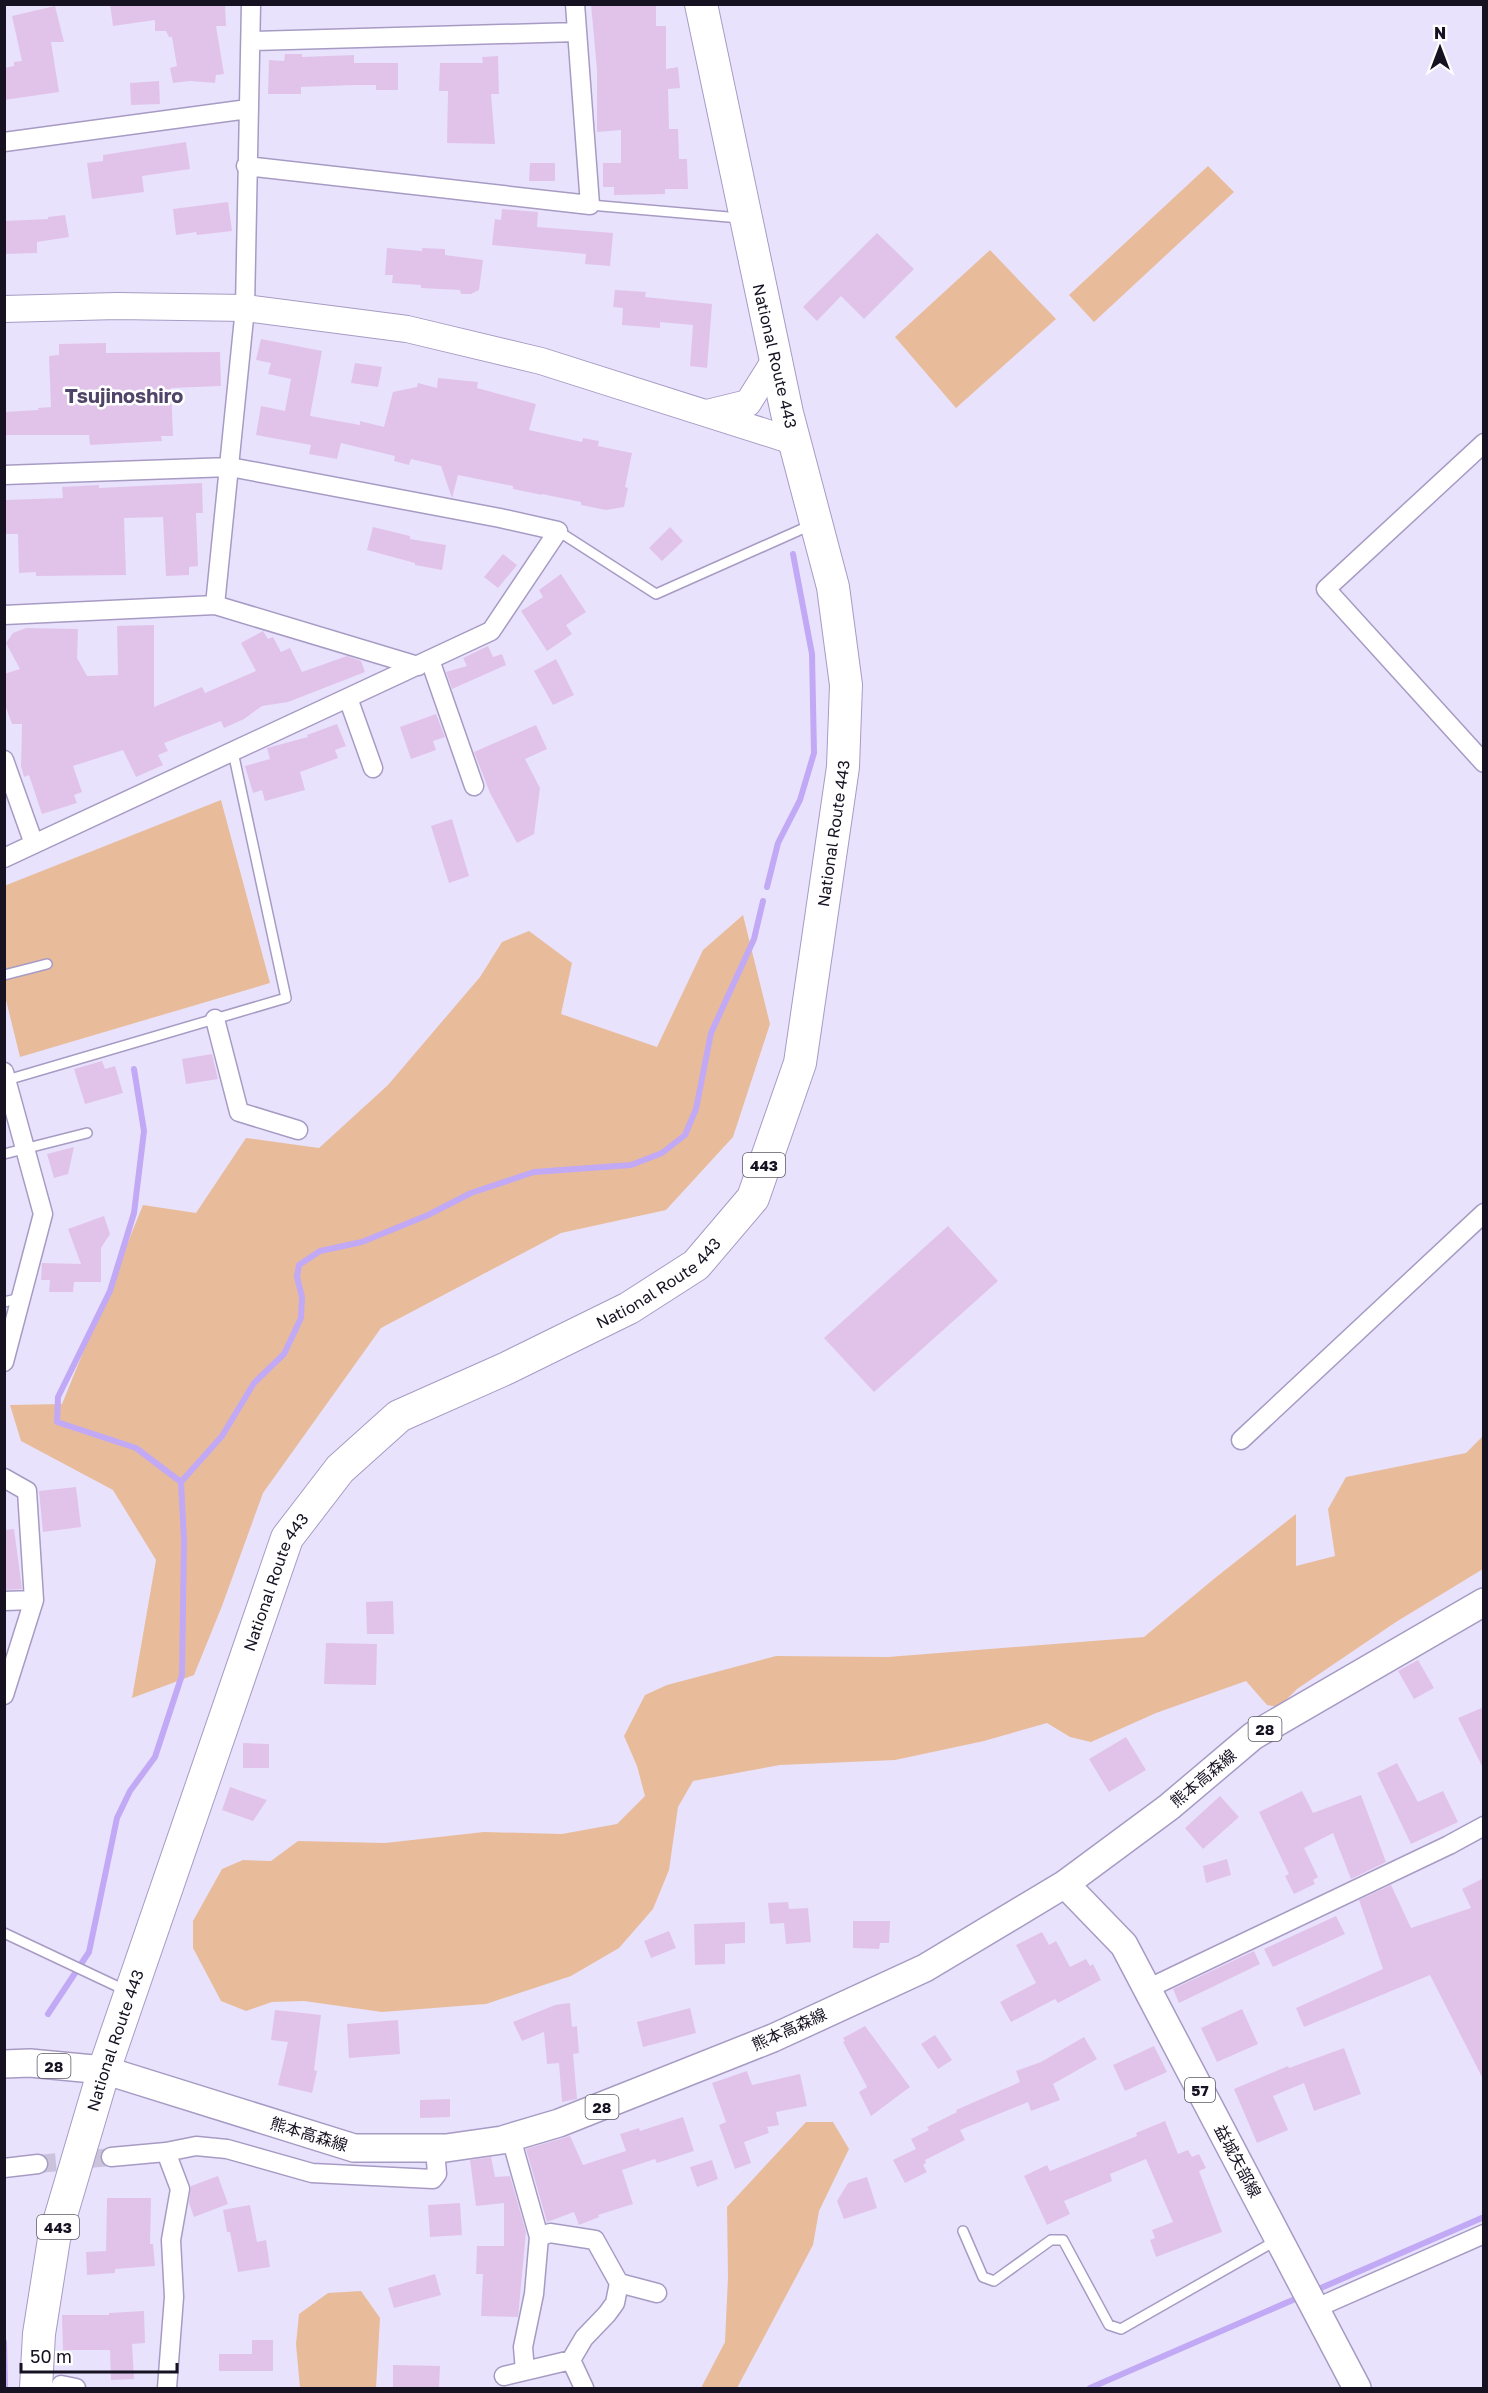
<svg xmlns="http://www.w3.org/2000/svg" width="1488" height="2393" font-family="'Golos Text','Noto Sans JP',sans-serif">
	<rect width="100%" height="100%" fill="#e9e2fc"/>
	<path fill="#e8bc9b" d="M1208 166 1234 192 1094 322 1069 295Z
		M990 250 1056 319 956 408 895 337Z
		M221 800 270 983 20 1057 5 996 4 886Z
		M743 915 770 1024 733 1137 666 1210 561 1233 381 1328 263 1493 222 1606 194 1675 132 1698 156 1560 113 1490 21 1441 10 1405 62 1404 143 1205 196 1213 246 1138 319 1148 388 1085 480 977 502 942 529 931 572 963 561 1014 657 1047 703 950Z
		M1483 1436V1569L1396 1622 1297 1689 1279 1707 1267 1705 1246 1681 1156 1713 1091 1742 1070 1737 1047 1723 984 1741 895 1760 780 1765 693 1781 678 1807 669 1870 653 1909 619 1948 571 1976 486 2004 382 2012 304 2001 272 2002 246 2011 221 2001 193 1948V1921L222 1869 243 1860 271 1861 298 1841 385 1843 484 1832 562 1834 617 1824 645 1796 637 1766 624 1736 645 1695 667 1685 776 1656 888 1657 1144 1637 1215 1578 1296 1514V1566L1335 1556 1328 1509 1346 1477 1466 1453Z
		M806 2122H833L849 2149 819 2211 813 2245 737 2388H701L725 2342 728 2277 727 2207Z
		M361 2291 380 2318 376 2388H300L296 2344 299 2314 328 2293Z"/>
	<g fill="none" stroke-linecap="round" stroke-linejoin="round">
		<path stroke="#c1a9f5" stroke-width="6" d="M767 887 778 843 800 800 814 753 812 654 793 554
			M134 1069 144 1131 134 1213 110 1291 58 1397 57 1422 136 1448 181 1482
			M48 2014 89 1952 117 1818 130 1791 155 1757 182 1675 184 1540 181 1482 222 1436 254 1383 284 1354 301 1318 302 1297 297 1277 299 1265 320 1251 362 1242 428 1215 471 1193 534 1172 631 1165 662 1153 685 1135 696 1109 711 1033 754 939 763 901
			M1314 2291 1484 2217
			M4 2342 5 2388
			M1090 2388 1302 2296"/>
	</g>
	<path fill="#e1c3ea" d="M110 4H225L226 26H216L224 74 216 75 215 83 190 81 173 83 170 68 177 66 172 37H169L166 31H155V20L113 26Z
		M591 4H656V26H666V69L678 67 680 88 668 89 669 129H678L679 159H687L688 189H665V194L614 195V187H603V163H621V130L597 132V70Z
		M55 6 64 42H51L59 92 4 100V68L14 66V62L22 61 12 16Z
		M285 54H302V57L354 55V63H398V90H376V85H355L301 87V94H268L269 60 284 61Z
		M498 56 499 94H491L495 144 447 143 448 91H439L440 63H483L482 57Z
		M159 81 160 104 131 105 130 83Z
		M186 142 190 169 142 176 144 192 92 199 87 163 103 161V155Z
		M530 163H555V181H529Z
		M228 202 232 231 197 235 196 232 176 235 173 209Z
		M502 209 538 212 537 227 613 233 610 266 585 264 586 254 492 245 495 219 501 220Z
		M65 215 69 237 37 242V253L4 254V221L48 219V217Z
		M877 233 914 269 864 319 841 296 817 321 803 307Z
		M387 248 422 251V248L445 249V255L483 260 479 290 471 294H461L460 290 421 288V285L392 283 393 275H385Z
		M615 290 646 292 645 297 712 304 707 368 690 366 693 325 660 322V328L622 325 623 308 613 307Z
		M261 339 322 351 310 416 360 425V421L384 427 393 392 417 387 418 383 437 388 438 378 478 382 477 388 536 404 529 430 582 442 583 438 599 441 598 446 632 453 625 487 628 488 624 507 606 510 581 505V502L542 494V495L513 489V486L458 475 452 498 441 466 411 459 409 465 394 461 395 456 341 443 337 459 309 454 311 445 256 435 261 406 285 411 291 379 268 374 271 363 256 360Z
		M106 343V353L220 352 221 386 171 388 173 436H161L162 441 90 445 89 435H4V412L38 410V408L51 407 49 356 59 355V344Z
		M355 363 382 367 378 387 351 383Z
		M202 483 203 513H196L198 566 189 567V575L166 576 163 517 124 518 126 575 36 576V572L19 573 18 534H4V500L63 498 62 487 99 485V488Z
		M373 527 410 536V539L446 545 442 570 415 565V563L367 550Z
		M670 527 683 541 662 561 649 548Z
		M503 554 517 565 498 588 484 577Z
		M561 574 586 612 566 625 572 634 547 651 521 611 543 597 539 590Z
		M154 625V707L202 687 205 693 256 671 241 643 263 631 268 639 273 637 281 652 290 648 302 672 347 656 361 661 365 672 288 702 262 706 244 719 224 728 221 721 164 743 168 751 158 755 163 765 136 777 123 750 73 766 82 792 74 795 77 803 42 814 29 775 24 777 21 766 22 724H12L4 702V674L20 669 6 643 13 633 26 628 78 629 77 658 87 676 118 675 117 626Z
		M488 646 493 657 502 654 506 665 452 689 446 672 467 666 463 658Z
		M556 659 574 695 553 705 534 671Z
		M436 714 445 737 433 741 436 750 411 759 400 727Z
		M337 724 346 746 335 750 338 758 300 772 305 790 265 801 262 790 253 793 245 766 270 759 267 748 308 737 307 735Z
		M536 725 547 749 525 759 540 788 534 834 517 843 490 793 474 752Z
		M452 819 469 876 449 883 431 826Z
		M212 1054 218 1079 186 1084 182 1059Z
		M102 1061 105 1069 115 1066 123 1093 85 1104 74 1069Z
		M74 1147 68 1174 54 1178 47 1154Z
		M104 1216 110 1234 101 1248V1282H74L73 1292H49L50 1280H41L42 1263 81 1264 68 1229Z
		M948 1226 998 1281 874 1392 824 1338Z
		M76 1487 81 1527 43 1532 39 1491Z
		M14 1529 22 1589 4 1590V1530Z
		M393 1601 394 1634H367L366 1602Z
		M326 1643 377 1644 376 1685 324 1684Z
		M1418 1660 1434 1688 1414 1699 1398 1671Z
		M1484 1707V1770L1458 1718Z
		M1126 1737 1146 1770 1109 1792 1089 1759Z
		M243 1743 269 1744V1768H243Z
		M1397 1763 1418 1802 1443 1791 1458 1822 1411 1844 1377 1773Z
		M230 1787 267 1800 253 1821 222 1810Z
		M1302 1791 1313 1813 1361 1795 1386 1862 1351 1879 1333 1833 1304 1848 1318 1877 1313 1880 1315 1884 1294 1894 1285 1876 1289 1874 1259 1812Z
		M1220 1796 1239 1817 1203 1849 1185 1828Z
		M1227 1859 1231 1875 1206 1883 1203 1866Z
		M1484 1878V2081L1430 1975 1304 2027 1296 2008 1383 1969 1359 1900 1391 1885 1411 1928 1471 1908 1462 1889Z
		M788 1902 789 1909 808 1908 811 1942 786 1944 784 1923 770 1924 768 1903Z
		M1336 1916 1345 1934 1273 1967 1264 1949Z
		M853 1921H890L889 1943H880L879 1949 853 1948Z
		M745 1922V1943L725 1944V1964L695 1965 694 1924Z
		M669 1931 676 1948 651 1958 644 1941Z
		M1042 1932 1049 1945 1056 1941 1070 1967 1086 1959 1090 1966 1093 1964 1101 1980 1058 2003 1055 1999 1011 2022 1000 2002 1036 1983 1016 1945Z
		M1254 1951 1260 1964 1179 2003 1173 1989Z
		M570 2003 572 2027 577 2026 579 2053 573 2054 577 2099 562 2102 559 2063 547 2064 544 2032 522 2041 513 2022 555 2005Z
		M690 2008 696 2033 643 2047 637 2022Z
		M1242 2009 1258 2044 1217 2062 1201 2028Z
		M275 2010 321 2015 314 2070 317 2071 312 2093 278 2085 288 2042 271 2040Z
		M398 2020 400 2054 349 2058 347 2024Z
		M865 2026 910 2087 871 2116 859 2092 867 2087 843 2042 845 2041 843 2038Z
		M935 2035 952 2060 938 2069 921 2044Z
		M1084 2037 1097 2059 1053 2084 1060 2100 1031 2111 1028 2102 960 2130 965 2140 925 2160 926 2163 923 2165 927 2172 905 2183 893 2160 916 2149 911 2139 929 2130 927 2127 957 2112 956 2110 1020 2082 1016 2071 1041 2062Z
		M1154 2046 1167 2072 1125 2091 1113 2065Z
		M1344 2048 1361 2094 1314 2111 1304 2083 1273 2096 1288 2130 1257 2143 1234 2089 1288 2066 1289 2068Z
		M747 2071 752 2085 800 2074 807 2106 776 2112 779 2125 767 2127 769 2133 744 2142 751 2163 735 2169 719 2125 726 2122 712 2083Z
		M450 2099V2117L420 2118V2100Z
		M683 2117 694 2151 657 2163 655 2159 622 2170 633 2204 598 2215 599 2217 579 2225 574 2212 547 2222 526 2149 570 2136 583 2165 626 2151 620 2134 639 2128 640 2131Z
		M1165 2121 1178 2154 1188 2150 1192 2157 1199 2154 1206 2168 1199 2171 1222 2232 1156 2257 1150 2240 1155 2238 1152 2230 1173 2222 1146 2159 1110 2174 1112 2181 1064 2201 1070 2214 1047 2225 1024 2176 1047 2165 1050 2171 1137 2136 1136 2133Z
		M491 2157 495 2177 510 2176 526 2232 518 2317 481 2316 483 2274H476L477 2246H504V2203L476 2206 470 2160Z
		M712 2160 718 2179 697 2187 690 2167Z
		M218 2176 228 2204 194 2217 189 2203 191 2186Z
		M867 2177 877 2208 844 2219 837 2201 848 2183Z
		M107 2198H151L150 2244H153L155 2266 115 2269V2273L87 2275 86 2252 106 2251Z
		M460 2203 462 2235 430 2237 428 2205Z
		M250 2205 257 2242 266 2240 270 2267 238 2272 230 2232H227L223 2210Z
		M435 2274 441 2295 394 2308 388 2288Z
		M144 2311 145 2343 132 2344 134 2379 111 2380 110 2350H63L62 2315H109V2313Z
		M252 2340H273V2371H219V2354H252Z
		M393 2365 440 2366 439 2388H393Z"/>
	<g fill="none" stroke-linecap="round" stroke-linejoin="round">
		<path stroke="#cac3db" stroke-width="18" stroke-dasharray="18 9" stroke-linecap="butt" d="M38 2164 111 2157"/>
		<g stroke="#a79bc4" stroke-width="12">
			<path id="lane" d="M590 205 740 218
				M558 531 656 594 811 525
				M4 975 47 964
				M7 1080 286 998 233 752
				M4 1154 87 1133
				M4 1302 21 1298
				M4 1933 127 1991
				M963 2231 983 2277 994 2281 1051 2240H1063L1109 2325 1121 2329 1277 2240"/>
		</g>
		<g stroke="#a79bc4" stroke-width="21">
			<path id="street" d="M252 41 577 32
				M4 142 248 109
				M246 166 590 205 575 4
				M1484 443 1326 589 1484 763
				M4 475 230 467 500 518 558 531 491 631 4 858
				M215 605 245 308 251 4
				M4 615 215 605 418 666
				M430 660 474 786
				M348 698 373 768
				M4 760 34 844
				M215 1019 239 1112 298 1130
				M4 1072 43 1214 4 1362
				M1241 1440 1484 1213
				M4 1478 27 1491 34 1600 4 1695
				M4 1601 34 1600
				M1147 1989 1449 1845 1484 1826
				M511 2138 539 2237 534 2294 523 2347 525 2371
				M166 2152 180 2189 171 2240 174 2297 167 2388
				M111 2157 166 2152 196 2146 227 2149 312 2173 433 2179 437 2174 435 2148
				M4 2168 38 2164
				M539 2237 550 2233 595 2240 619 2283 657 2293
				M1314 2309 1484 2234
				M571 2360 584 2388
				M504 2376 571 2360 584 2338 607 2314 615 2303 619 2283
				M61 2385 76 2388"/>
		</g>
		<g stroke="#a79bc4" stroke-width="28">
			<path id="secondary" d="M4 309 117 306 245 308 407 329 541 361 793 441
				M707 413 748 403 775 360"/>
		</g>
		<g stroke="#a79bc4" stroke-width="30">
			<path id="primary" d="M1065 1884 1124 1945 1357 2388
				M4 2064 30 2063 104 2070 354 2148H446L502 2140 559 2123 773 2038 925 1968 1065 1884 1169 1807 1253 1736 1484 1602"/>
		</g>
		<g stroke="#a79bc4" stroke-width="34">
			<g id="highway">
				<path id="s1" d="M36 2388 39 2334 54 2239 104 2070 287 1538 340 1469 399 1416 507 1368 629 1308 696 1265 753 1198 800 1063 843 767 846 685 833 587 787 413 701 4"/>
			</g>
		</g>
		<use href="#lane" stroke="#fff" stroke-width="9"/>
		<use href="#street" stroke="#fff" stroke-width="18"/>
		<use href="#secondary" stroke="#fff" stroke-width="26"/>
		<use href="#primary" stroke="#fff" stroke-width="27"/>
		<use href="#highway" stroke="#fff" stroke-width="32"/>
	</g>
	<g text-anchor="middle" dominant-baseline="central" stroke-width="5" stroke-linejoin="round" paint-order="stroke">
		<g fill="#fff" stroke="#5d5964" stroke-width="1.5">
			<rect x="743" y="1153" width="42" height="24" rx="4.5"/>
			<rect x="1248.5" y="1717" width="33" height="24" rx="4.5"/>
			<rect x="37.5" y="2054" width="33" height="24" rx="4.5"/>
			<rect x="1185" y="2078" width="30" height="24" rx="4.5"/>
			<rect x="585.5" y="2095" width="33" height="24" rx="4.5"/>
			<rect x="37" y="2215" width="42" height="24" rx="4.5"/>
		</g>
		<g font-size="15" font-weight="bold" fill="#171222">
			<text x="764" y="1165">443</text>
			<text x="1265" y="1729">28</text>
			<text x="54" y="2066">28</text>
			<text x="1200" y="2090">57</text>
			<text x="602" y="2107">28</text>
			<text x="58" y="2227">443</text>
		</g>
		<g font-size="16" fill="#171222" stroke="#fff">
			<text transform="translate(775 356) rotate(77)">National Route 443</text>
			<text stroke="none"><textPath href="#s1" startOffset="1852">National Route 443</textPath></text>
			<text stroke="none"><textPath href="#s1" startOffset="1348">National Route 443</textPath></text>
			<text stroke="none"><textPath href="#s1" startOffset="844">National Route 443</textPath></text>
			<text transform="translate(1203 1778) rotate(-40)">熊本高森線</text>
			<text transform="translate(789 2029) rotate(-24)">熊本高森線</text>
			<text stroke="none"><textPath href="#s1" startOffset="358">National Route 443</textPath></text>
			<text transform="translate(309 2134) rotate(17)">熊本高森線</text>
			<text transform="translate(1238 2161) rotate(62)">益城矢部線</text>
		</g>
		<g font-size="20" font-weight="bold" fill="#504569" stroke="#fff">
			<text x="124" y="395">Tsujinoshiro</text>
		</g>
	</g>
	<rect width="1488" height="2393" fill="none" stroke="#171222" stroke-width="12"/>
	<g transform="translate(1440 48)" stroke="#ffffff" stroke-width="4.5" paint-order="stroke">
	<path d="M0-4.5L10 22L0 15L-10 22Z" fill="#171222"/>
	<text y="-9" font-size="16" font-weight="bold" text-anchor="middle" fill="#171222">N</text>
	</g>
	<path d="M21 2363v9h156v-9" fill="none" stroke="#171222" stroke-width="3"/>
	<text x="30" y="2363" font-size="18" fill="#171222" stroke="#ffffff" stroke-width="4.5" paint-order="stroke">50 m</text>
</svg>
